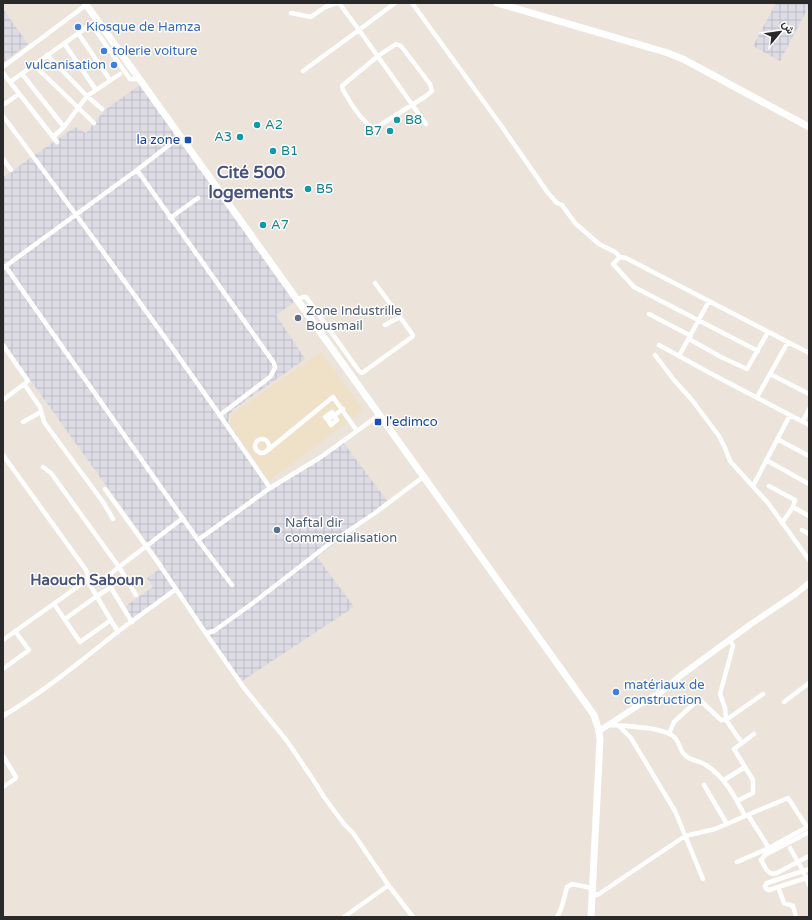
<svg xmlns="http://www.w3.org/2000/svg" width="812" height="920" font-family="'Varela Round',Vazirmatn,sans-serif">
	<defs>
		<pattern id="industrial-grid" width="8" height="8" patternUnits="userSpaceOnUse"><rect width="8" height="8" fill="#dddbe4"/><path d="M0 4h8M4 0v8" fill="none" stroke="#bebcc4"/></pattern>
	</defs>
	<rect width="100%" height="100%" fill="#ece3da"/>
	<path fill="url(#industrial-grid)" d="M776 3H809V6L780 61 753 46Z
		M3 9 28 44 3 62Z
		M140 85 294 302 276 315 305 359 234 409 229 415 228 422 273 489 342 441 388 502 317 557 354 607 242 681 206 635 178 588 131 620 123 608 153 587 147 578 164 566 3 342V177L75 127 86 133 105 110Z"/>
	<path fill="#efe0c8" d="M321 352 364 410 269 481 232 427 230 419 232 414Z"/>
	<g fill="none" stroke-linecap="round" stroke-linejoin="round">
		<path stroke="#fff" stroke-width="4.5" d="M395 3 359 30 426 124
			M412 3 500 124 548 193 557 203 562 205 575 223 599 244 615 252 620 257
			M291 13 311 17 325 7 337 3
			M91 24 130 79H140
			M78 33 110 80
			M64 43 96 90
			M396 44 401 46 430 84 432 91 426 96 374 129C360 119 351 104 343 90L342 86 378 56Z
			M47 55 87 96 102 109
			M34 65 94 123
			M3 67 86 5
			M303 71 359 30 339 3
			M3 73 57 142
			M22 74 64 127
			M10 82 97 20
			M3 105 19 94
			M3 116C94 238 184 362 270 488
			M53 137 64 127 87 96 120 74
			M3 159 11 170
			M137 170 274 363 275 368 270 377 220 415
			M170 218 198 198
			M6 267 198 540 232 585
			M3 268 137 170 181 136
			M297 300 303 297H306L359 371 362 373 412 337 413 335 375 283
			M649 314 691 336
			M385 325 400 317
			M689 339 721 357 747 369 768 332
			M3 345 28 381 3 400
			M659 345 708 372 809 425
			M758 351 634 287 613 264 620 257 626 258 809 353
			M655 355 674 380 692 400 719 436 725 448 730 461 768 503 809 560
			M679 356 709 301
			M770 374 809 394
			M24 384 40 407 44 422 103 502 113 519
			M757 397 788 342
			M328 420 325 417 332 412 337 420 331 425 328 420 343 409
			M803 421 809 409
			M23 422 41 412
			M777 439 809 456
			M255 446a7 7 0 1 1 14 0a7 7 0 1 1-14 0Z
			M268 450 333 397 357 431
			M3 455 86 570 88 575 87 580 118 632
			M766 460 809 484
			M43 467 51 473 119 567 183 518
			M753 486 790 415
			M769 486 795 500 793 507 782 523
			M105 489 157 561 205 632 207 633 214 631 253 603 329 544 375 513 423 477
			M793 507 809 516
			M802 530 809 534
			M198 540 270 488 321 457 379 415
			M54 604 80 642 111 620
			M65 619 97 596 110 588
			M132 622 105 578 119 567 136 595
			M205 632 244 688 287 741 316 784 324 797 344 824 353 833 389 886
			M3 640 87 580
			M3 669 29 650 15 631
			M784 702 809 683
			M3 716C43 692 80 662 116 633 136 618 156 604 176 589
			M609 725C624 726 661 727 673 736 680 741 679 751 686 756 692 761 700 761 706 765 725 777 735 797 745 816L788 798 807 827
			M619 726 631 738 675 811 703 879
			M669 734 674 722 699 699 721 720H726L725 708 720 694 733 646 730 640
			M742 743 726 720 763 694
			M3 756 16 777 15 779 3 787
			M745 767 734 749 754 734
			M724 780 745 767 753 780V793L737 801
			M704 785 727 824 745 816
			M748 815 769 848
			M809 832 765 855 761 860C766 868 767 876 777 873L809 856
			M790 848C797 861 804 870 809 885
			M737 862 769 848 809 826
			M809 869 767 883 765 886 766 889 769 890 809 877
			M778 887 784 903 793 906 796 917
			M592 896 599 894 685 836 715 829 727 824
			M344 917 386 887 389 886 413 917
			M557 917C563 908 564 897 567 887L572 884 592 888"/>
		<path stroke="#fff" stroke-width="6" d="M599 731 645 701 660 693 680 676 751 624 797 593 809 583"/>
		<path stroke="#fff" stroke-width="7" d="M85 3 594 715 599 731 600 740 591 917
			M497 3 668 53 683 59 809 127"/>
	</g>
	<g fill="#3f7fe0" stroke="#fff" stroke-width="1.5">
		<circle cx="78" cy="27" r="4"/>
		<circle cx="104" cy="51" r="4"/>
		<circle cx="114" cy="65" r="4"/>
		<circle cx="616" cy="692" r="4"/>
	</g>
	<g fill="#0f9aa8" stroke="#fff" stroke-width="1.5">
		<circle cx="397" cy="120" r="4"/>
		<circle cx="257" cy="125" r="4"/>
		<circle cx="390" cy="131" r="4"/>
		<circle cx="240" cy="137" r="4"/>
		<circle cx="273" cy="151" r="4"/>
		<circle cx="308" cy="189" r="4"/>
		<circle cx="263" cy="225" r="4"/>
	</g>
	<g fill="#1a4fb4" stroke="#fff" stroke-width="1.5">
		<rect x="184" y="136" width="8" height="8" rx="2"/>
		<rect x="374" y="418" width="8" height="8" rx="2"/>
	</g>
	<g fill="#5c6f8a" stroke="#fff" stroke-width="1.5">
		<circle cx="298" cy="318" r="4"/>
		<circle cx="277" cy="530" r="4"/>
	</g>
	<g text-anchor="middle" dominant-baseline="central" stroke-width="3" stroke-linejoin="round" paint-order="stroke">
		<g font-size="13" fill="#366cbe" stroke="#fff" text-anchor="start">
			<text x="86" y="27">Kiosque de Hamza</text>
			<text x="112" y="51">tolerie voiture</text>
			<text x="106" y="65" text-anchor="end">vulcanisation</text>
			<text x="624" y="685">matériaux de<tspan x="624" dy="15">construction</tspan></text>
		</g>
		<g font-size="13" fill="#0d838f" stroke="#fff" text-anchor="start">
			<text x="405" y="120">B8</text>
			<text x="265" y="125">A2</text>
			<text x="382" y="131" text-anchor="end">B7</text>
			<text x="232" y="137" text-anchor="end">A3</text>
			<text x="281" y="151">B1</text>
			<text x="316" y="189">B5</text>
			<text x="271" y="225">A7</text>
		</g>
		<g font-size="13" fill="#164399" stroke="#fff" text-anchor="end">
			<text x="180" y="140">la zone</text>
			<text x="386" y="422" text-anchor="start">l'edimco</text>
		</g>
		<g font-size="13" fill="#4e5e75" stroke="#fff" text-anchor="start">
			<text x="306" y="311">Zone Industrille<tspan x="306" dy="15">Bousmail</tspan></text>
			<text x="285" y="523">Naftal dir<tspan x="285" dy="15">commercialisation</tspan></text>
		</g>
		<g font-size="15" font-weight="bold" fill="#48537b" stroke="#fff">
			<text x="87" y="580">Haouch Saboun</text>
		</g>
		<g font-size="17" font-weight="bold" fill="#48537b" stroke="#fff">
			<text x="251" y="172">Cité 500<tspan x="251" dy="20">logements</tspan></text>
		</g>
	</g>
	<rect width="812" height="920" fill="none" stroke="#292929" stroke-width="8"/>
	<g transform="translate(780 32) rotate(61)" stroke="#ffffff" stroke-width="3" paint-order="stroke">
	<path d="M0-3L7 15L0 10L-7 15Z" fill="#292929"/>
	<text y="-6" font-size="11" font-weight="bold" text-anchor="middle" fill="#292929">ش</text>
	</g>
</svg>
